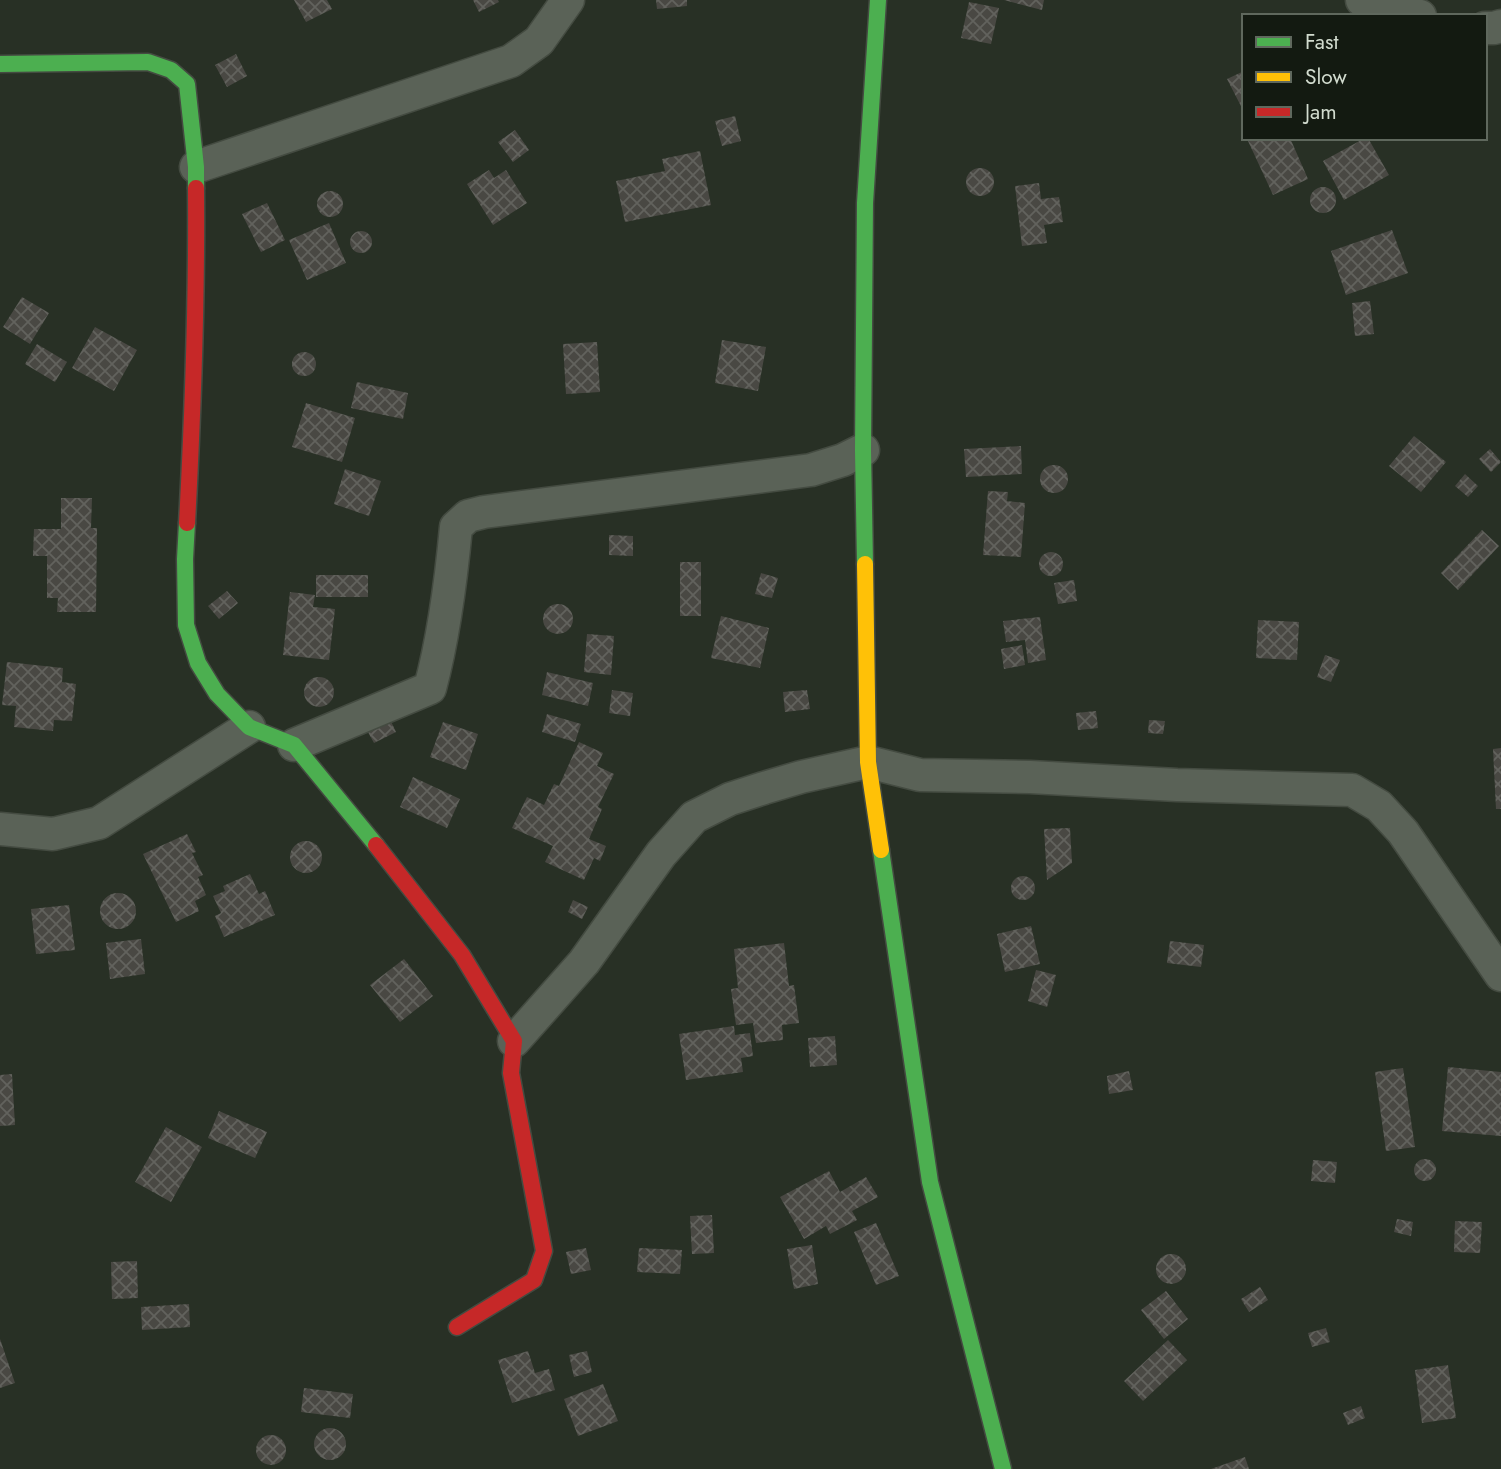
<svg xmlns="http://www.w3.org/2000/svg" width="1501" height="1469" font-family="Jost,sans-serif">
	<defs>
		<pattern id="building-cross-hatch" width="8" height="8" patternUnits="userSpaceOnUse" patternTransform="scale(1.75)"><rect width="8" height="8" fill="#494843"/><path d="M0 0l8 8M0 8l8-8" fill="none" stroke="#62625d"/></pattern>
	</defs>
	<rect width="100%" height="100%" fill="#283025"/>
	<path fill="url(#building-cross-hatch)" d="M294 0H327L332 9 306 22Z
		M473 0H498L499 2 479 12Z
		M656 0H687V6L657 9Z
		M1004 0H1044L1042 10Z
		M969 2 999 8 991 44 961 38Z
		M236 54 247 76 227 87 215 65Z
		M1244 71V112L1227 79Z
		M735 116 741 141 722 146 715 121Z
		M515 130 529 150 513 162 498 142Z
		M1255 138H1290L1308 179 1273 195 1248 141Z
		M1365 138H1368L1389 175 1344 200 1323 161Z
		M700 151 711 205 625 222 616 181 665 171 662 159Z
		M966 182a14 14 0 1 1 28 0a14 14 0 1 1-28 0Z
		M489 170 494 178 506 170 527 203 493 225 467 184Z
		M1039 183 1041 199 1059 197 1063 222 1044 225 1047 243 1022 246 1015 186Z
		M1310 200a13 13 0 1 1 26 0a13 13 0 1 1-26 0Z
		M317 204a13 13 0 1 1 26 0a13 13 0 1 1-26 0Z
		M267 203 285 240 261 252 242 214Z
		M329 223 346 263 307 280 289 240Z
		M1392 230 1408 273 1346 295 1331 251Z
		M350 242a11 11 0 1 1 22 0a11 11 0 1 1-22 0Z
		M22 297 49 313 30 344 3 327Z
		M1370 301 1374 334 1355 336 1352 303Z
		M95 327 137 350 114 391 72 368Z
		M722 340 766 347 758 391 715 383Z
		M597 342 600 392 566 394 563 344Z
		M37 344 67 362 55 382 25 364Z
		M292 364a12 12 0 1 1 24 0a12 12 0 1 1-24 0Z
		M357 382 408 393 403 419 351 408Z
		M306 403 355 418 342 462 292 447Z
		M1414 436 1446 462 1421 492 1389 466Z
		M1021 446 1022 474 966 477 964 449Z
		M1490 449 1501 462 1491 472 1479 459Z
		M1040 479a14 14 0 1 1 28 0a14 14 0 1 1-28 0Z
		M345 469 381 481 369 516 334 504Z
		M1465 474 1478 486 1468 497 1455 486Z
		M988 491 1008 492 1007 501 1025 503 1021 557 983 555Z
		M61 498H92L91 528H97L96 612H57L58 598H47V556H33L34 529H61Z
		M1482 530 1499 546 1458 590 1441 573Z
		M609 535 633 536V556L609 555Z
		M1039 564a12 12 0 1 1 24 0a12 12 0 1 1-24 0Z
		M680 562H701V616H680Z
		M761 573 778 578 772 598 755 594Z
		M316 575H368V597H316Z
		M1074 580 1077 601 1058 604 1054 583Z
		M227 591 238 603 219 619 208 606Z
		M290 592 315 595 313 607 335 609 329 660 283 655Z
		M543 619a15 15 0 1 1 30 0a15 15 0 1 1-30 0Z
		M721 616 769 628 760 668 711 658Z
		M1040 617 1046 660 1028 663 1025 640 1006 642 1003 621Z
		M1258 620 1299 622 1297 660 1256 658Z
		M587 634 614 636 611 675 584 672Z
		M1022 645 1025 665 1004 669 1001 649Z
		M1325 655 1340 660 1331 682 1317 677Z
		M7 662 63 668 62 682 76 684 72 721 54 720 53 731 14 727 16 706 2 705Z
		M547 672 593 683 588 706 542 695Z
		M304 692a15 15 0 1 1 30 0a15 15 0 1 1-30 0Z
		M612 690 633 693 630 716 609 713Z
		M807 690 810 709 785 712 783 692Z
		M1096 711 1098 728 1078 730 1076 713Z
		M387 713 396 732 374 743 364 725Z
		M547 714 581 724 575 742 542 732Z
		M1149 720 1165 721 1163 734 1148 733Z
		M443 722 478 734 466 770 430 757Z
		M579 742 603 753 597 766 614 774 598 807 602 809 589 839 606 846 600 861 594 858 584 880 545 862 553 846 512 828 527 797 544 805 554 784 559 786Z
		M1501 748V809H1496L1493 749Z
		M413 777 460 799 447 828 400 807Z
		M1070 828 1072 863 1047 880 1044 829Z
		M187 834 196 852 192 853 203 875 198 877 206 895 195 901 199 911 176 922 143 854Z
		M290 857a16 16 0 1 1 32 0a16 16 0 1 1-32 0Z
		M250 874 259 894 265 891 275 915 224 937 215 916 221 913 213 896 225 891 223 886Z
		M1011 888a12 12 0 1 1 24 0a12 12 0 1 1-24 0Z
		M100 911a18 18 0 1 1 36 0a18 18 0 1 1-36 0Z
		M573 900 588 907 582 919 568 912Z
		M69 905 75 950 36 954 31 909Z
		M1031 926 1040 964 1005 972 997 934Z
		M141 939 145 974 110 979 106 943Z
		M1170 941 1204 945 1201 967 1167 963Z
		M784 943 789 986 794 985 799 1023 782 1025 783 1040 756 1043 753 1023 736 1025 731 989 738 988 734 949Z
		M404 959 433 996 400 1022 370 985Z
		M1036 970 1056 975 1047 1007 1028 1001Z
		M734 1026 735 1035 750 1033 753 1056 741 1058 743 1072 686 1080 679 1034Z
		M835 1036 837 1065 810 1067 808 1038Z
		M1448 1067 1501 1072V1136L1442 1131Z
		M1403 1068 1415 1147 1386 1151 1375 1072Z
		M1129 1071 1133 1090 1109 1094 1107 1076Z
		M12 1074 15 1125 0 1126V1075Z
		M219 1111 267 1132 255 1158 208 1138Z
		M166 1127 202 1147 171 1202 135 1182Z
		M1414 1170a11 11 0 1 1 22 0a11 11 0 1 1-22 0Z
		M1313 1160 1337 1162 1335 1183 1311 1181Z
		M829 1171 840 1192 866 1177 878 1197 852 1211 857 1220 830 1234 826 1226 804 1239 780 1197Z
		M712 1215 714 1253 692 1254 690 1216Z
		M1397 1219 1413 1222 1411 1236 1394 1232Z
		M1455 1221 1482 1222 1480 1253 1454 1252Z
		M876 1223 899 1276 876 1285 854 1232Z
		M812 1245 818 1284 794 1289 787 1249Z
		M586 1248 591 1270 571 1274 566 1252Z
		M639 1248 682 1250 680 1274 637 1272Z
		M1156 1269a15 15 0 1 1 30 0a15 15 0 1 1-30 0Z
		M137 1261 138 1298 112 1299 111 1262Z
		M1260 1287 1268 1300 1249 1312 1241 1299Z
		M1166 1291 1188 1319 1164 1339 1141 1310Z
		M189 1304 190 1327 142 1330 141 1307Z
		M1326 1328 1330 1342 1312 1347 1308 1333Z
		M0 1339 15 1383 0 1388Z
		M1168 1340 1187 1360 1143 1401 1124 1381Z
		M528 1351 535 1373 549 1369 555 1390 512 1403 498 1360Z
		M587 1351 592 1372 574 1377 569 1355Z
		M1448 1365 1456 1418 1422 1423 1415 1370Z
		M603 1384 618 1421 578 1436 564 1399Z
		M304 1388 353 1394 350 1418 301 1412Z
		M1361 1406 1365 1418 1348 1425 1343 1413Z
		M314 1444a16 16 0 1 1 32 0a16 16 0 1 1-32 0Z
		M256 1450a15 15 0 1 1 30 0a15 15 0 1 1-30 0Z
		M1245 1457 1249 1469H1211Z"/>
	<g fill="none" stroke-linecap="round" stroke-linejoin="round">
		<g stroke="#444b41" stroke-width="35">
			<path id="street" d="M1362 0 1420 16
				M1485 28H1494L1501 26
				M196 167 511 61 539 41 568 0
				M294 745 430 688C444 636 451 581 456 527L468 516 484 512 811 470 843 460 863 450
				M0 829 53 834 99 823 249 727
				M514 1041 584 962 661 854 694 817 730 799 764 788 801 777 868 762 920 775 1030 777 1177 785 1352 790 1379 806 1403 832 1501 975"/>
		</g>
		<g stroke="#444b41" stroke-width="19">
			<path id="fast" d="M0 64 148 62 171 70 187 84 196 167V188
				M187 523 185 559 186 625 198 663 217 694 249 727 294 745 376 845
				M865 564 863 450 865 203 878 0
				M881 850 930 1182 1003 1469"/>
		</g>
		<g stroke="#444b41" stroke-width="19">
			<path id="slow" d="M865 564 868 762 881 850"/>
		</g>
		<g stroke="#444b41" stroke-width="19">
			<path id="jam" d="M187 523C193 411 197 300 196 188
				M376 845 462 955 514 1041 511 1073 544 1251 534 1280 457 1327"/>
		</g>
		<use href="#street" stroke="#5a6257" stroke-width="32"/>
		<use href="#fast" stroke="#4caf50" stroke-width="16"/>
		<use href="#slow" stroke="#ffc107" stroke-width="16"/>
		<use href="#jam" stroke="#c62828" stroke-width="16"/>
	</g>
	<rect x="1242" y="14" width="245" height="126" fill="#131a11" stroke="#5f685d" stroke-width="2"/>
	<rect x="1256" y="37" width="35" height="10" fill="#4caf50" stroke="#5f685d" stroke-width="2"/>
	<text x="1305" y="49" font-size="21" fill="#d2dccf">Fast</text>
	<rect x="1256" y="72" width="35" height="10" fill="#ffc107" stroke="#5f685d" stroke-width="2"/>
	<text x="1305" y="84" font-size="21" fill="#d2dccf">Slow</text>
	<rect x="1256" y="107" width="35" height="10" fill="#c62828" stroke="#5f685d" stroke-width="2"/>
	<text x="1305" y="119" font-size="21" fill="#d2dccf">Jam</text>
</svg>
